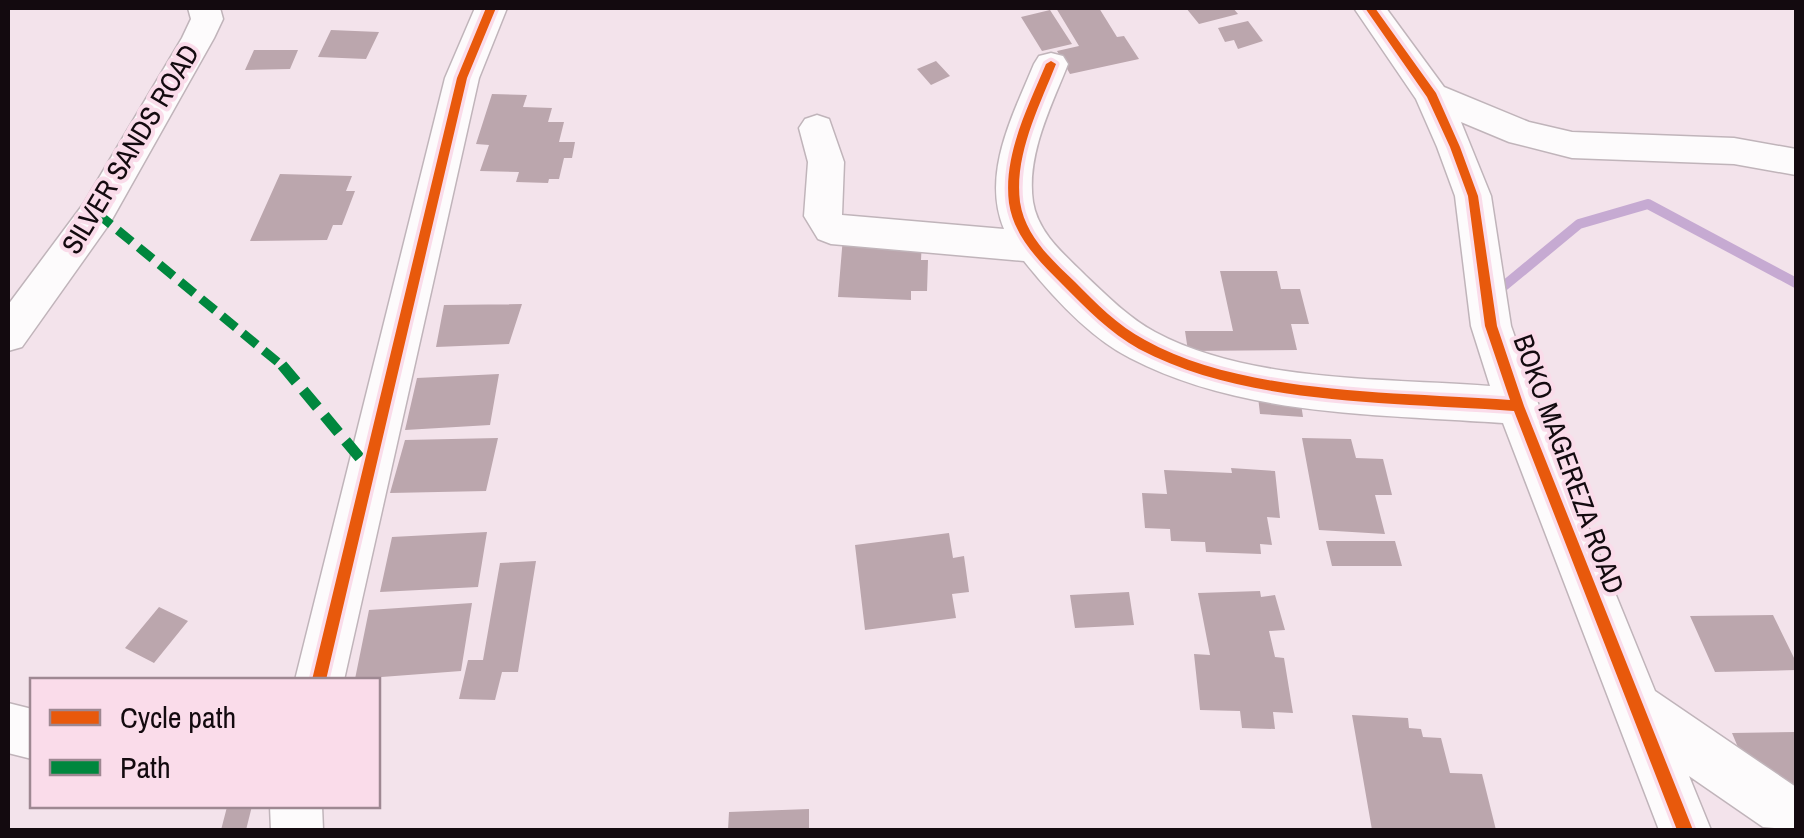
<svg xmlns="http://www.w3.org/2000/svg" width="1804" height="838" font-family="'Archivo Narrow',sans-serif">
	<rect width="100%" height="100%" fill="#f3e3eb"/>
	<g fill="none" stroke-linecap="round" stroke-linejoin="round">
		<path stroke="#c6aad2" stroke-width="10" d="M1493 295 1579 224 1648 204 1796 283"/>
	</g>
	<path fill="#bba6ad" d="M1056 8H1099L1117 37 1124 36 1139 59 1070 74 1057 51 1079 46Z
		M1186 8H1233L1238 14 1199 24Z
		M1050 10 1072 44 1042 51 1021 17Z
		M1248 21 1263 41 1238 49 1234 40 1225 42 1218 28Z
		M331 30 379 32 366 59 318 57Z
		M254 50H298L290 69 245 70Z
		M936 61 950 76 931 85 917 69Z
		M492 94 527 95 523 107 552 108 548 122H564L559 142H575L572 158H564L559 179H549L548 183 516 182 519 172 480 171 489 145 476 144Z
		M280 174 352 176 346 191H355L342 225H333L327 240 250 241Z
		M843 237 922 240 921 260H928L927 291H911V300L838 297Z
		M1220 271H1277L1281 289H1300L1309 324H1291L1297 350 1188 351 1185 331H1233Z
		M522 304 509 344 436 347 444 305Z
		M499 374 490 425 405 430 417 378Z
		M1257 388 1299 391 1303 417 1260 414Z
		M498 438 486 491 390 493 405 440Z
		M1302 438 1351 439 1356 458 1383 459 1392 495H1375L1385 534 1319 530Z
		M1231 468 1275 471 1280 518 1267 517 1272 545 1260 544 1261 554 1206 552 1205 542 1171 541 1170 529 1145 528 1142 493 1167 494 1164 470 1232 473Z
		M487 532 478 587 380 592 392 537Z
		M949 533 953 558 964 556 969 592 952 594 956 618 865 630 855 545Z
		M1326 541H1395L1402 566H1332Z
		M536 561 518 672H502L495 700 459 699 468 660H483L500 563Z
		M1260 591 1261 597 1275 595 1285 630 1269 631 1275 657 1284 658 1293 713 1273 712 1275 729 1242 728 1240 711 1200 710 1194 654 1210 655 1198 593Z
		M1129 592 1134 625 1075 628 1070 595Z
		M472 603 461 671 355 679 369 610Z
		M159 607 188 621 154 663 125 648Z
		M1773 615 1796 662V670L1715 672 1690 616Z
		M1352 715 1408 718 1409 728 1421 729 1423 737 1441 738 1450 773 1482 774 1496 830H1372Z
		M1796 732V788H1755L1732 733Z
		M252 806 246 830H221L227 807Z
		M809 809V830H728L729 812Z"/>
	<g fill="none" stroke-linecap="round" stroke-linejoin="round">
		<g stroke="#c0b4ba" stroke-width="3">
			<path id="minor" d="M188 8H220L223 19 214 38 110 223 22 347 8 351V305L84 203 182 38 191 19Z
				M475 8H507L479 78 344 680H295L445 78Z
				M1354 8H1386L1444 87 1529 122 1572 132 1734 138 1796 149V175L1734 164 1572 158 1509 142 1461 122 1491 196 1511 326 1539 406 1655 691 1796 787V830L1763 827 1689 776 1711 830H1659L1503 423C1379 414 1244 417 1130 358 1089 337 1052 296 1024 261L831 244 818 239 804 216 808 162 799 128 805 119 817 115 829 119 844 162 842 215 1004 229C981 174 1013 115 1034 64L1039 56 1051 53 1063 56 1068 64C1051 107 1026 155 1033 202 1038 233 1064 254 1085 275 1107 296 1129 318 1155 332 1250 383 1385 378 1490 386L1471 326 1455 196 1437 147 1416 99Z
				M8 703 32 709V759L8 753Z
				M270 806H322L323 830H271Z"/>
		</g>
		<use href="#minor" fill="#fdfbfc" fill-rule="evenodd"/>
		<path stroke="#00873e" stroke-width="9" stroke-dasharray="18 9" stroke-linecap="butt" d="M97 213 285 368"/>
		<path stroke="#00873e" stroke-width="11" stroke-dasharray="22 11" stroke-linecap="butt" d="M282 365 370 470"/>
		<g stroke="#fadcea" stroke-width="7">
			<path id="cycleway" d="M486 8H496L467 78 326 680H312L457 78Z
				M1365 8H1375L1436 93 1460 147 1478 196 1497 326 1524 406 1693 830H1677L1514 411C1395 402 1246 406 1139 349 1110 333 1086 308 1063 285 1040 262 1014 237 1009 203 1003 155 1028 107 1046 64L1051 61 1056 64C1039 107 1014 155 1020 202 1025 236 1052 260 1075 282 1096 303 1118 326 1145 340 1242 395 1400 392 1510 400L1485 326 1468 196 1450 147 1427 97Z"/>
		</g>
		<use href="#cycleway" fill="#e8590c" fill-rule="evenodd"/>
	</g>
	<g text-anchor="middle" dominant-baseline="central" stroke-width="8" stroke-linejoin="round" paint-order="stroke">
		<g font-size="28" fill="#130a0f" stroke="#fadcea">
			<text transform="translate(130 149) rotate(-59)">SILVER SANDS ROAD</text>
			<text transform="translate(1569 464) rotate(70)">BOKO MAGEREZA ROAD</text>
		</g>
	</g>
	<rect width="1804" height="838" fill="none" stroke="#130a0f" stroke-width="20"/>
	<rect x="30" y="678" width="350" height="130" fill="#fadcea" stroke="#9e8892" stroke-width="2.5"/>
	<rect x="50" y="710" width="50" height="15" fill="#e8590c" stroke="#9e8892" stroke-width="2.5"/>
	<text x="120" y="728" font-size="30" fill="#130a0f">Cycle path</text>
	<rect x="50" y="760" width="50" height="15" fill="#00873e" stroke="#9e8892" stroke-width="2.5"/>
	<text x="120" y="778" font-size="30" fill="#130a0f">Path</text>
</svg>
